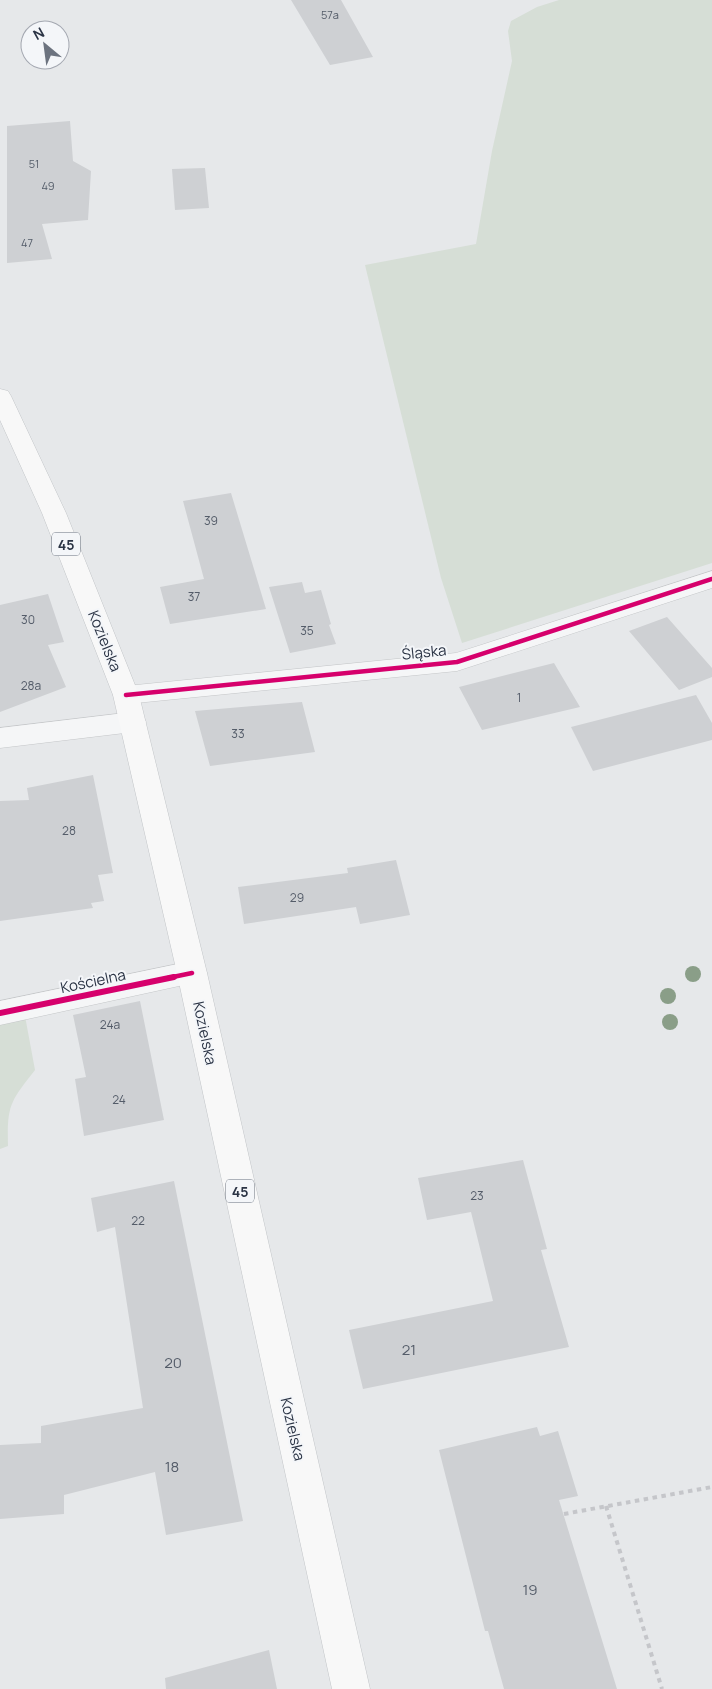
<svg xmlns="http://www.w3.org/2000/svg" width="712" height="1689" font-family="Manrope,sans-serif">
	<rect width="100%" height="100%" fill="#e6e8ea"/>
	<path fill="#d6ded6" d="M559 0H712V563L462 643 441 578 365 265 476 244 492 151 512 61 508 31 511 21 537 7Z
		M25 1016 35 1070C10 1102 7 1105 8 1146L0 1149V1023Z"/>
	<path fill="#ced0d3" d="M291 0H341L373 57 330 65Z
		M70 121 73 161 91 171 88 220 42 224 52 259 7 263V126Z
		M205 168 209 208 175 210 172 169Z
		M231 493 266 609 170 624 160 587 204 579 183 501Z
		M302 582 305 593 321 590 331 624 329 625 336 644 290 653 269 587Z
		M48 594 64 642 48 645 66 687 0 712V605Z
		M667 617 712 668V677L679 690 629 631Z
		M554 663 580 707 482 730 459 687Z
		M696 695 712 723V740L593 771 571 727Z
		M302 702 315 752 210 766 195 711Z
		M93 775 113 873 98 875 104 901 91 903 93 908 0 921V801L29 800 27 788Z
		M396 860 410 915 360 924 356 907 244 924 238 887 348 873 347 868Z
		M140 1001 164 1120 84 1136 75 1079 86 1077 73 1015Z
		M523 1160 547 1249 541 1250 569 1347 363 1389 349 1330 493 1301 471 1212 427 1220 418 1178Z
		M174 1181 243 1521 166 1535 155 1472 64 1495V1514L0 1519V1445L41 1443V1426L143 1408 115 1227 97 1232 91 1198Z
		M537 1427 540 1436 558 1431 578 1496 559 1500 617 1689H504L488 1631H485L439 1450Z
		M269 1650 277 1689H166L165 1678Z"/>
	<g fill="none" stroke-linecap="round" stroke-linejoin="round">
		<g stroke="#c4c6c8" stroke-width="1">
			<path id="street" d="M712 571V588L457 671 126 704 117 702 113 695 117 688 126 686 456 653Z
				M133 712 142 715 146 722 142 729 133 732 0 748V728Z
				M192 961 202 965 207 973 202 981 0 1025V1001Z"/>
		</g>
		<g stroke="#c2c5c8" stroke-width="1">
			<path id="primary" d="M0 389 8 391 11 396 66 513 139 695 207 973 370 1689H332L177 973 113 695 42 513 0 420Z"/>
		</g>
		<path stroke="#c5c6ca" stroke-width="4" stroke-dasharray="4.5 4.5" stroke-linecap="butt" d="M606 1506 662 1689
			M564 1514 712 1487"/>
		<use href="#street" fill="#f5f6f7" fill-rule="evenodd"/>
		<use href="#primary" fill="#f8f8f8" fill-rule="evenodd"/>
		<g stroke="#f4f6f9" stroke-width="8">
			<path id="cycleway-far1" d="M126 695 457 662 712 579
				M168 978 192 973"/>
		</g>
		<g stroke="#f4f6f9" stroke-width="9">
			<path id="cycleway" d="M0 1013 174 977"/>
		</g>
		<use href="#cycleway-far1" stroke="#d6006c" stroke-width="4.5"/>
		<use href="#cycleway" stroke="#d6006c" stroke-width="6"/>
	</g>
	<g fill="#8a9e88">
		<circle cx="693" cy="974" r="8"/>
		<circle cx="668" cy="996" r="8"/>
		<circle cx="670" cy="1022" r="8"/>
	</g>
	<g text-anchor="middle" dominant-baseline="central" stroke-width="4" stroke-linejoin="round" paint-order="stroke">
		<g font-size="11" fill="#545c69">
			<text x="330" y="14">57a</text>
			<text x="34" y="163">51</text>
			<text x="48" y="185">49</text>
			<text x="27" y="242">47</text>
		</g>
		<g font-size="12" fill="#545c69">
			<text x="211" y="520">39</text>
			<text x="194" y="596">37</text>
			<text x="28" y="619">30</text>
			<text x="307" y="630">35</text>
			<text x="31" y="685">28a</text>
			<text x="519" y="697">1</text>
			<text x="238" y="733">33</text>
			<text x="69" y="830">28</text>
			<text x="297" y="897">29</text>
			<text x="110" y="1024">24a</text>
			<text x="119" y="1099">24</text>
			<text x="477" y="1195">23</text>
			<text x="138" y="1220">22</text>
		</g>
		<g fill="#f4f6f9" stroke="#676e7b" stroke-width="1">
			<rect x="52" y="532.5" width="28" height="23" rx="4"/>
			<rect x="226" y="1179.5" width="28" height="23" rx="4"/>
		</g>
		<g font-size="14" font-weight="bold" fill="#2b3445">
			<text x="66" y="544">45</text>
			<text x="240" y="1191">45</text>
		</g>
		<g font-size="15" fill="#2b3445" stroke="#f4f6f9">
			<text transform="translate(105 641) rotate(68)">Kozielska</text>
			<text transform="translate(424 652) rotate(-6)">Śląska</text>
			<text transform="translate(93 981) rotate(-12)">Kościelna</text>
			<text transform="translate(205 1033) rotate(78)">Kozielska</text>
			<text transform="translate(293 1429) rotate(77)">Kozielska</text>
		</g>
		<g font-size="15" fill="#545c69">
			<text x="409" y="1349">21</text>
			<text x="173" y="1362">20</text>
			<text x="172" y="1466">18</text>
			<text x="530" y="1589">19</text>
		</g>
	</g>
	<g transform="translate(45 45) rotate(331)"><circle r="24" fill="#f4f6f9" stroke="#a4a8b1"/>
	<path d="M0-4L9 19L0 12L-9 19Z" fill="#6c737f"/>
	<text y="-8" font-size="14" font-weight="bold" text-anchor="middle" fill="#2b3445">N</text>
	</g>
</svg>
